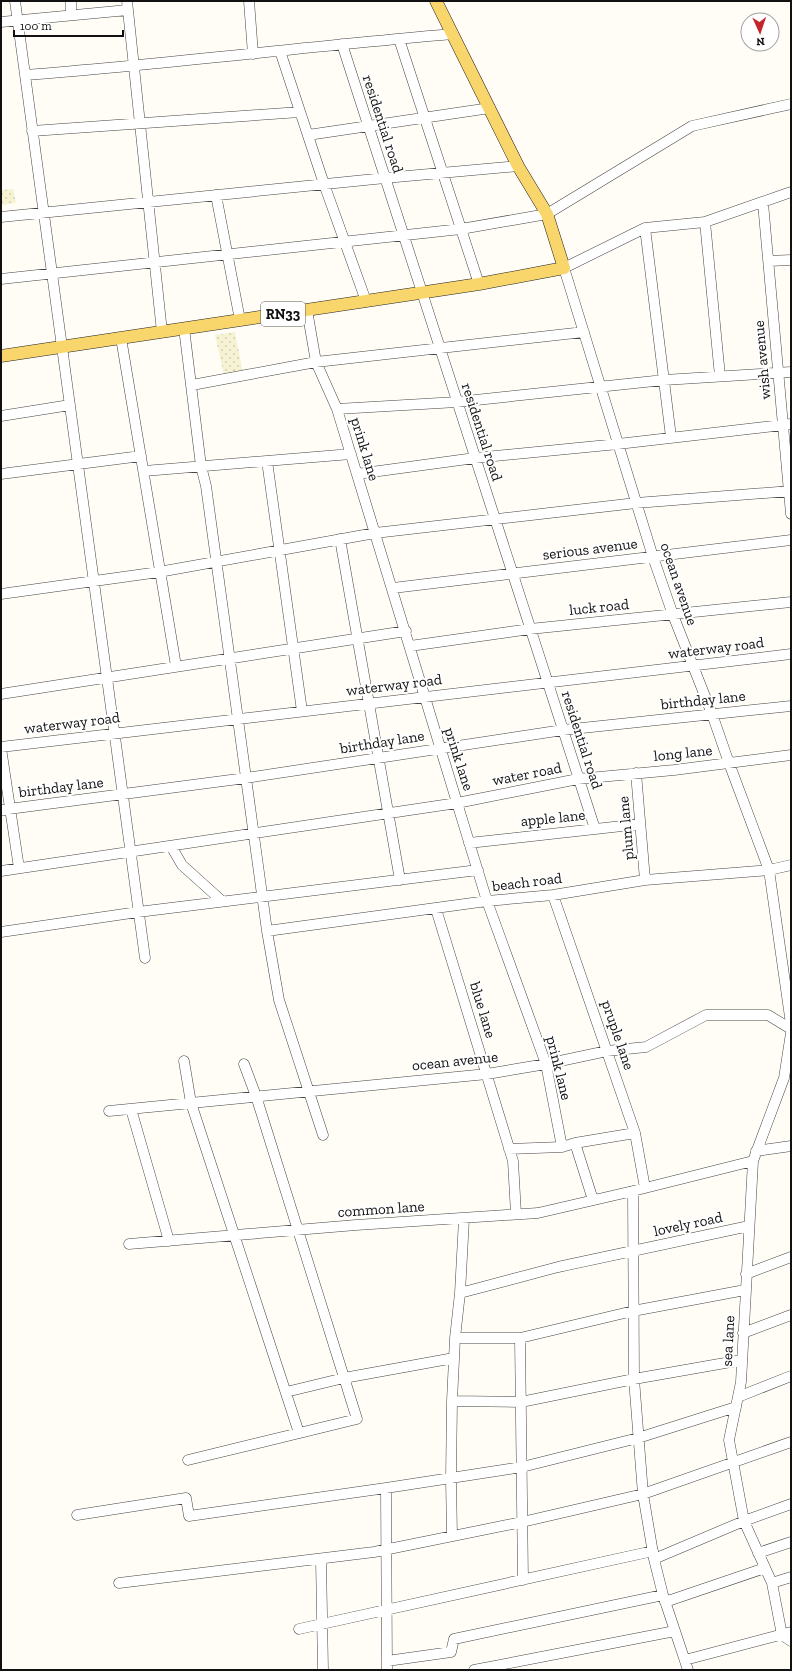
<svg xmlns="http://www.w3.org/2000/svg" width="792" height="1671" font-family="'Zilla Slab',serif">
	<defs>
		<pattern id="farmland-dots" width="8" height="8" patternUnits="userSpaceOnUse"><rect width="8" height="8" fill="#f6f3d4"/><path d="M2 2h.1M6 6h.1" fill="none" stroke="#d2cfb5" stroke-width="1.8" stroke-linecap="round"/></pattern>
	</defs>
	<rect width="100%" height="100%" fill="#fffdf5"/>
	<path fill="url(#farmland-dots)" d="M13 189 16 203 1 205V190Z
		M235 332 243 373 224 376 215 335Z"/>
	<g fill="none" stroke-linecap="round" stroke-linejoin="round">
		<g stroke="#444" stroke-width="11">
			<path id="minor" d="M15 1 145 958
				M71 1V15
				M127 1 162 332
				M249 1 253 54
				M1 22 128 10
				M399 39 479 284
				M342 44 595 829
				M280 51 324 184 366 301
				M25 75C168 64 310 46 453 34
				M32 131 300 112
				M308 135 490 108
				M791 192 705 222 645 228 564 268 653 557 673 615 712 714 729 763 769 870 791 1024
				M216 195 240 320
				M763 203 791 514
				M1 217 385 178 518 166
				M705 222 720 376
				M645 228 671 437
				M769 261 791 260
				M1 279 461 229 547 214 692 126 791 104
				M307 310 316 362 337 409 487 901 546 1064 562 1147 575 1143 593 1200
				M184 328 201 466 206 486 267 931 279 1000 323 1135
				M121 338 176 666
				M192 385 316 362 584 332
				M337 409 457 402 664 380 791 372
				M1 416 70 405
				M267 461 302 711
				M144 471 351 454
				M1 474 141 456
				M357 474 475 458 618 444 791 424
				M340 539 400 880
				M393 588 791 540
				M1 594 159 572 375 533 636 503 791 491
				M410 646 530 629 791 602
				M1 694 406 631
				M1 747 791 654
				M1 748 19 868
				M636 773 645 880
				M1 810 246 778 563 730 791 706
				M469 843 640 824
				M171 846 182 865 222 901
				M1 871 457 803 578 779 674 770 791 755
				M553 895 635 1133 645 1188
				M436 909 513 1161 516 1214
				M267 931 487 901 553 895 645 880 769 870 791 865
				M1 932 138 912 478 870
				M791 1033 784 1078 753 1161 741 1382 729 1440 744 1521 772 1583 782 1635 791 1641
				M184 1061 191 1103 299 1433
				M131 1109 169 1241
				M109 1111 487 1074 546 1064 607 1051 646 1047 706 1015H768L791 1029
				M575 1143 635 1133
				M509 1149 562 1147
				M756 1151 791 1146
				M633 1191 634 1379 643 1494 654 1559 663 1595 688 1670
				M129 1244 356 1225 538 1213 633 1191 753 1161
				M746 1274 791 1257
				M460 1293 558 1267 749 1226
				M743 1333 791 1315
				M455 1338H520L633 1311 745 1290
				M520 1338 523 1580
				M286 1392 344 1378 454 1358
				M738 1397 791 1376
				M452 1401 521 1402 634 1379 742 1360
				M188 1460 357 1419 256 1096 244 1064
				M386 1488 387 1670
				M77 1515 186 1498 189 1516 386 1488 522 1467 638 1438 736 1407
				M452 1536 451 1478 452 1401 455 1338 460 1293 464 1219
				M758 1553 791 1542
				M654 1559 744 1521 791 1504
				M321 1560 323 1670
				M119 1583 374 1552 522 1522 643 1494 791 1442
				M772 1583 791 1577
				M665 1602 765 1568
				M299 1629 653 1551
				M685 1660 791 1632
				M387 1661 451 1652 454 1639 663 1595
				M474 1670 675 1631"/>
		</g>
		<g stroke="#222" stroke-width="13">
			<path id="major" d="M1 356 479 284 564 268 547 214 518 166 436 1"/>
		</g>
		<use href="#minor" stroke="#fff" stroke-width="10"/>
		<use href="#major" stroke="#f9d66b" stroke-width="12"/>
	</g>
	<g text-anchor="middle" dominant-baseline="central" stroke-width="4" stroke-linejoin="round" paint-order="stroke">
		<rect fill="#fff" stroke="#585858" stroke-width="1" x="261" y="302" width="44" height="24" rx="3"/>
		<g font-size="14" font-weight="bold" fill="#111">
			<text x="283" y="314">RN33</text>
		</g>
		<g font-size="15" fill="#111" stroke="#fff">
			<text transform="translate(383 124) rotate(72)">residential road</text>
			<text transform="translate(762 360) rotate(-95)">wish avenue</text>
			<text transform="translate(482 432) rotate(72)">residential road</text>
			<text transform="translate(365 449) rotate(73)">prink lane</text>
			<text transform="translate(590 549) rotate(-7)">serious avenue</text>
			<text transform="translate(679 584) rotate(71)">ocean avenue</text>
			<text transform="translate(599 607) rotate(-6)">luck road</text>
			<text transform="translate(716 648) rotate(-7)">waterway road</text>
			<text transform="translate(394 685) rotate(-7)">waterway road</text>
			<text transform="translate(703 700) rotate(-6)">birthday lane</text>
			<text transform="translate(72 723) rotate(-7)">waterway road</text>
			<text transform="translate(582 740) rotate(72)">residential road</text>
			<text transform="translate(382 742) rotate(-9)">birthday lane</text>
			<text transform="translate(683 753) rotate(-6)">long lane</text>
			<text transform="translate(459 759) rotate(72)">prink lane</text>
			<text transform="translate(527 774) rotate(-11)">water road</text>
			<text transform="translate(61 787) rotate(-7)">birthday lane</text>
			<text transform="translate(553 818) rotate(-6)">apple lane</text>
			<text transform="translate(626 828) rotate(-95)">plum lane</text>
			<text transform="translate(527 882) rotate(-7)">beach road</text>
			<text transform="translate(483 1010) rotate(73)">blue lane</text>
			<text transform="translate(618 1035) rotate(71)">pruple lane</text>
			<text transform="translate(455 1061) rotate(-6)">ocean avenue</text>
			<text transform="translate(559 1068) rotate(76)">prink lane</text>
			<text transform="translate(381 1209) rotate(-4)">common lane</text>
			<text transform="translate(688 1224) rotate(-12)">lovely road</text>
			<text transform="translate(728 1341) rotate(-87)">sea lane</text>
		</g>
	</g>
	<rect width="792" height="1671" fill="none" stroke="#111111" stroke-width="4"/>
	<g transform="translate(760 32) rotate(177)"><circle r="19" fill="#ffffff" stroke="#a0a0a0"/>
	<path d="M0-3L7 15L0 10L-7 15Z" fill="#c4262e"/>
	<text y="-6" font-size="11" font-weight="bold" text-anchor="middle" fill="#111111">N</text>
	</g>
	<path d="M14 30v6h109v-6" fill="none" stroke="#111111" stroke-width="2"/>
	<text x="20" y="30" font-size="12" fill="#111111" stroke="#ffffff" stroke-width="3" paint-order="stroke">100 m</text>
</svg>
